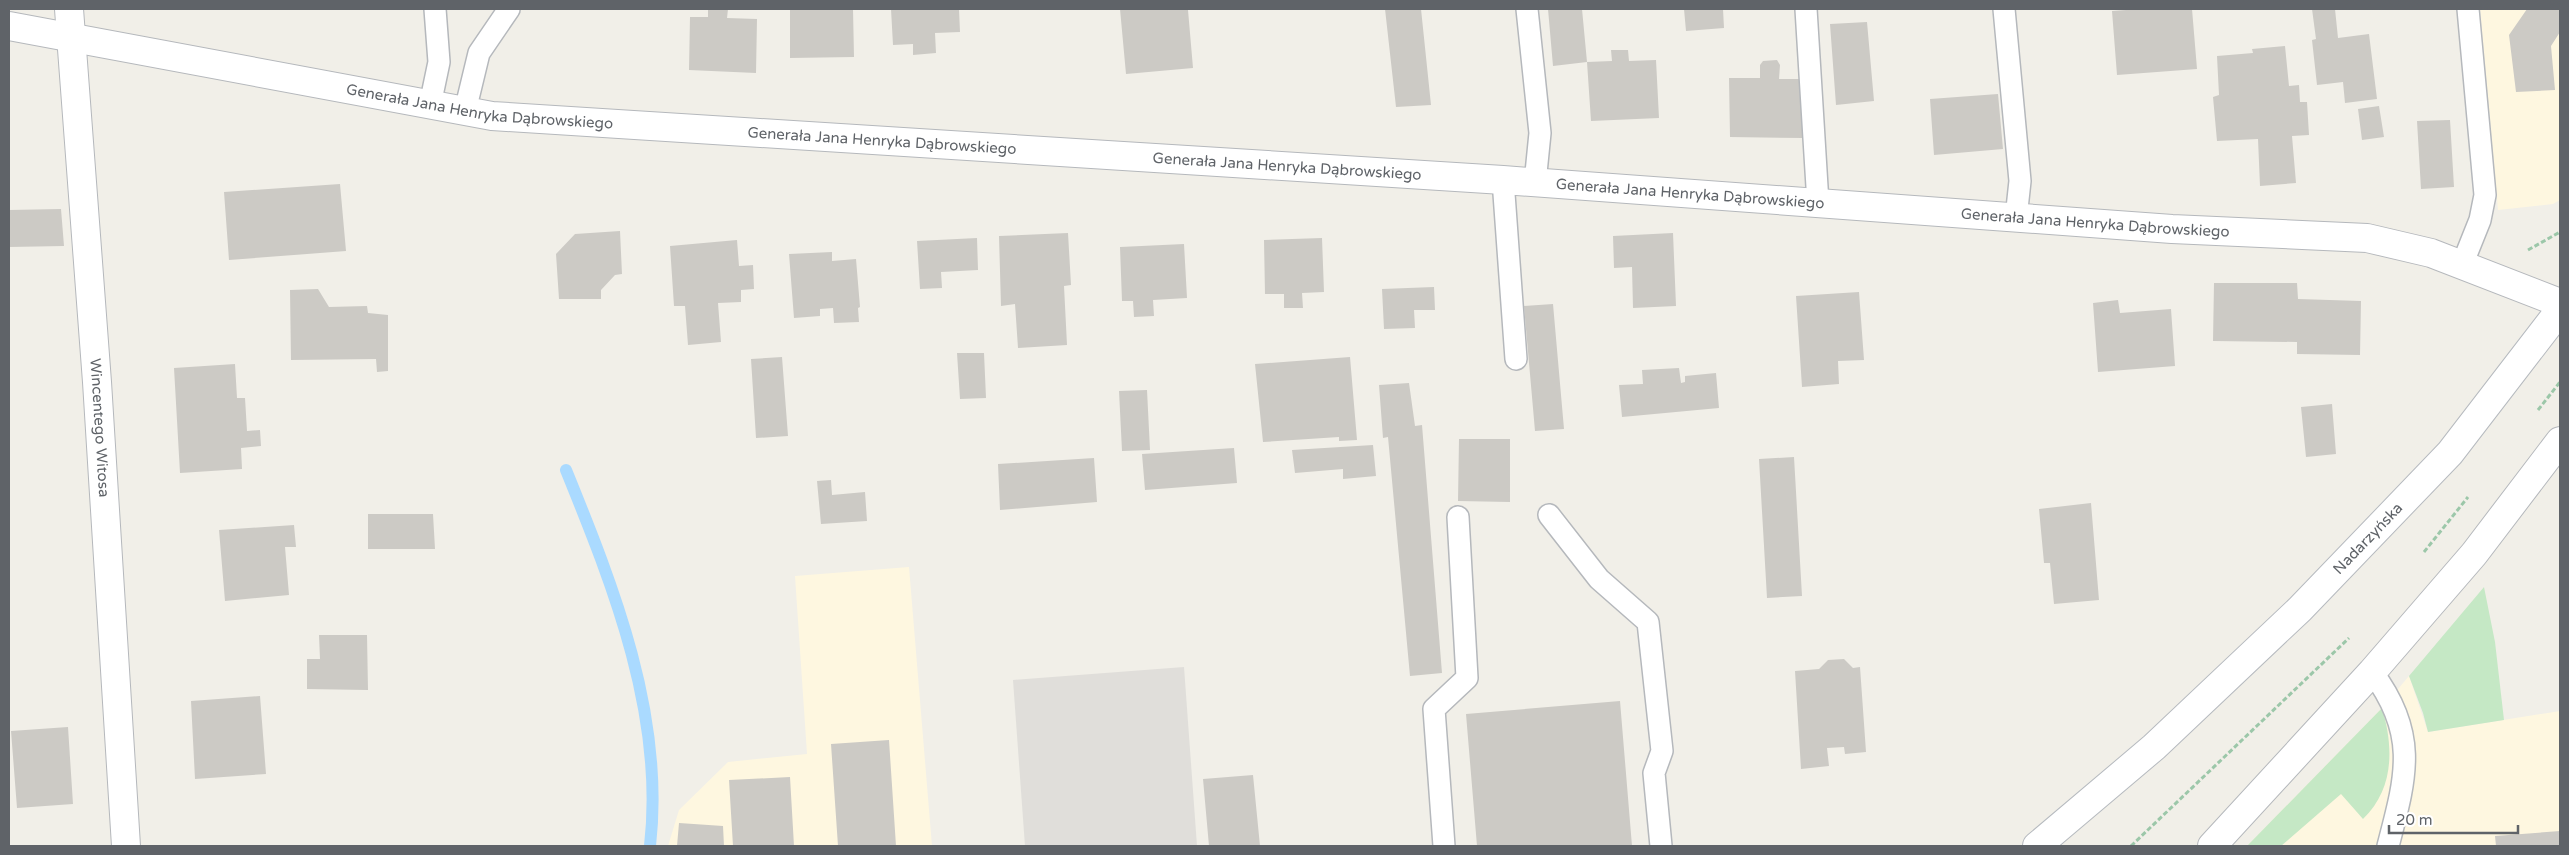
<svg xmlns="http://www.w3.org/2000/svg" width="2569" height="855" font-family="'Varela Round',sans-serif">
	<rect width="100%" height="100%" fill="#f1efe8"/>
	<path fill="#fef7e0" d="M2480 9H2560V200L2553 204 2498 210Z
		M909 567 932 846H668L679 810 728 762 807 754 795 576Z
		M2409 676 2428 732 2560 711V846H2247L2382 708Z"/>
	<path fill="#e0deda" d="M1184 667 1197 846H1025L1013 680Z"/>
	<path fill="#c5e8c5" d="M2484 587 2495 642 2504 720 2428 732 2423 713 2409 676Z
		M2382 708C2394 748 2394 789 2363 819L2341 794 2281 846H2247Z"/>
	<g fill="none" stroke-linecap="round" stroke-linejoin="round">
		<path stroke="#aadaff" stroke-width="12" d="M566 470C614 588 665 716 650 846"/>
	</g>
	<path fill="#cccac5" d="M708 9H728L727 18 757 19 756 73 689 70 690 17H708Z
		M790 9H853L854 57 790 58Z
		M891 9H959L960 32 935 33 936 53 913 55V44L893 45Z
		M1120 9 1188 10 1193 68 1126 74Z
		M1385 9H1421L1431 105 1396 107Z
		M1548 9H1582L1587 62 1553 66Z
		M1684 9H1723L1724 28 1686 31Z
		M2140 9H2192L2197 69 2117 75 2112 11Z
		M2312 9H2335L2338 38 2369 34 2377 99 2345 103 2343 82 2317 85 2312 40 2316 39Z
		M2527 9H2560V32L2551 46 2555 90 2516 92 2509 35Z
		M1867 22 1874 101 1836 105 1830 24Z
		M2285 46 2289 86 2299 85 2300 102H2307L2309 135 2292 136 2296 183 2260 186 2258 139 2217 141 2213 97 2219 95 2217 56 2253 53 2252 49Z
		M1611 50H1628L1629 61 1656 60 1659 118 1591 121 1587 62 1612 61Z
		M1777 60 1780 65 1779 79H1801L1803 138 1730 137 1729 78H1760V65L1763 61Z
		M1998 94 2003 149 1934 155 1930 99Z
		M2379 106 2384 137 2362 140 2358 109Z
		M2450 120 2454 187 2421 189 2417 121Z
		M340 184 346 251 229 260 224 192Z
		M61 209 64 246 9 247V210Z
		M620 231 622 274 615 275 601 290V299H559L556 254 575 234Z
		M1068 233 1071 285 1064 286 1067 345 1018 348 1015 304 1001 306 999 236Z
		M1673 233 1676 306 1633 308 1632 267 1614 268 1613 236Z
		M977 238 978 270 941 272 942 288 920 289 917 241Z
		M1322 238 1324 292 1302 293 1303 308H1284V294H1265L1264 240Z
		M737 240 739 266 753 265 754 289 741 290V302L718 303 721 342 688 345 685 306H674L670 246Z
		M1184 244 1187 298 1153 300 1154 316 1134 317 1133 301H1122L1120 247Z
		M832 252V261L856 259 860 307 858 308 859 322 834 323 833 308 820 309V316L794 318 789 254Z
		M2214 283H2297L2298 299 2361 301 2360 355 2297 354V342L2213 341Z
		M1434 287 1435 310H1414L1415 328 1384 329 1382 289Z
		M318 289 329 307 367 306 368 313 388 315V371L377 372 376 359 291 360 290 290Z
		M1859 292 1864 360 1838 361 1839 384 1802 387 1796 296Z
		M2118 300 2120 313 2171 309 2175 366 2098 372 2093 303Z
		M1553 304 1564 429 1535 431 1524 306Z
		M957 353H984L986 398 960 399Z
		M782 357 788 436 756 438 751 359Z
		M1350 357 1357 440 1339 441V437L1263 442 1255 364Z
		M235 364 237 398H245L247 431 260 430 261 446 241 448 242 469 180 473 174 368Z
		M1679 368 1681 383 1685 382V376L1716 373 1719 408 1622 417 1619 385 1643 384 1642 370Z
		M1409 383 1415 426 1422 425 1442 673 1410 676 1388 437 1383 438 1379 385Z
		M1147 390 1150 450 1122 451 1119 391Z
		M2332 404 2336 454 2306 457 2301 407Z
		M1459 439H1510V502L1458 501Z
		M1373 445 1376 476 1343 479V469L1295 473 1292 450Z
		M1234 448 1237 483 1145 490 1142 454Z
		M1794 457 1802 596 1767 598 1759 459Z
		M1094 458 1097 502 1000 510 998 464Z
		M831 480 832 495 865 492 867 521 821 524 817 481Z
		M2091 503 2099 600 2054 604 2050 563H2044L2039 509Z
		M368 514H433L435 549H368Z
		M294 525 296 547H285L289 595 225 601 219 530Z
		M319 635H367L368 690 307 689V659H320Z
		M1844 659 1853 668 1860 667 1866 752 1845 754 1844 747 1827 748 1829 766 1801 769 1795 671 1819 669 1828 660Z
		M260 696 266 774 195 779 191 701Z
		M1620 701 1632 846H1477L1466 714Z
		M68 727 73 804 17 808 11 731Z
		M889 740 896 846H838L831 744Z
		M1253 775 1260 846H1209L1203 779Z
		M790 777 794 846H733L729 780Z
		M679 823 723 826 724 846H677Z
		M2560 831V846H2496L2495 836Z"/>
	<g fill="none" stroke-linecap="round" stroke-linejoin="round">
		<g stroke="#b5b8bc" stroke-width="24">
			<path id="service" d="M1527 9 1540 133 1535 183
				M1806 9 1818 203
				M2004 9 2020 181 2016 218
				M430 105 439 62 435 9
				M465 111 479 53 509 9
				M1503 180 1516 359
				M2462 265 2480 220 2485 195 2468 9
				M1549 515 1599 579 1648 622 1662 751 1654 773 1661 846
				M2372 672C2419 734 2406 777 2388 846
				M1444 846 1434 709 1467 678 1458 517"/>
		</g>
		<g stroke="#b5b8bc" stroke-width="30">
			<g id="minor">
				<path id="s1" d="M69 9 97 382 126 846"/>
				<path d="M2212 846 2372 672 2474 554 2560 441"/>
			</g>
		</g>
		<g stroke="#b5b8bc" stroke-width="30">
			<g id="tertiary">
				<path id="s2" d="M9 26 492 116 1503 180 2172 229 2367 238 2431 253 2560 303"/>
			</g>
		</g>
		<g stroke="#b6babf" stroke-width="30">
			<g id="secondary">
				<path id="s3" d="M2037 846 2154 747 2300 609 2450 453 2560 310"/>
			</g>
		</g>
		<path stroke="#9cc7a9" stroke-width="3" stroke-dasharray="5 2.5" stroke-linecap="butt" d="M2528 250 2560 232
			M2538 410 2560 382
			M2424 552 2468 497
			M2131 846 2349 638"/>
		<use href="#service" stroke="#fff" stroke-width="21"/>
		<use href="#minor" stroke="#fff" stroke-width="28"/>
		<use href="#tertiary" stroke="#fff" stroke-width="28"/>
		<use href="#secondary" stroke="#fff" stroke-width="28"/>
	</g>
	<g text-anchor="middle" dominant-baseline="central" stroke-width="4.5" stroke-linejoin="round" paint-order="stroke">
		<g font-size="15" fill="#5f6368" stroke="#fff">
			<text stroke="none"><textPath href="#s2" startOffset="478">Generała Jana Henryka Dąbrowskiego</textPath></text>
			<text stroke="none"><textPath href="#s2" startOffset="882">Generała Jana Henryka Dąbrowskiego</textPath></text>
			<text stroke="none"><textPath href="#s2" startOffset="1288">Generała Jana Henryka Dąbrowskiego</textPath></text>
			<text stroke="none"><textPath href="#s2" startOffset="1692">Generała Jana Henryka Dąbrowskiego</textPath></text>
			<text stroke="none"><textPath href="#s2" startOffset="2098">Generała Jana Henryka Dąbrowskiego</textPath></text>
			<text stroke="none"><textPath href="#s1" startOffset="420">Wincentego Witosa</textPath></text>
			<text stroke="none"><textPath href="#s3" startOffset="452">Nadarzyńska</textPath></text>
		</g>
	</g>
	<rect width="2569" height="855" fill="none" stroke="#5f6368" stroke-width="20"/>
	<path d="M2389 825v8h129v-8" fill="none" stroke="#5f6368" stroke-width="2.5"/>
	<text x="2396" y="825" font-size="15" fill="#5f6368" stroke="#ffffff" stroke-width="4" paint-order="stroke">20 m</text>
</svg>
